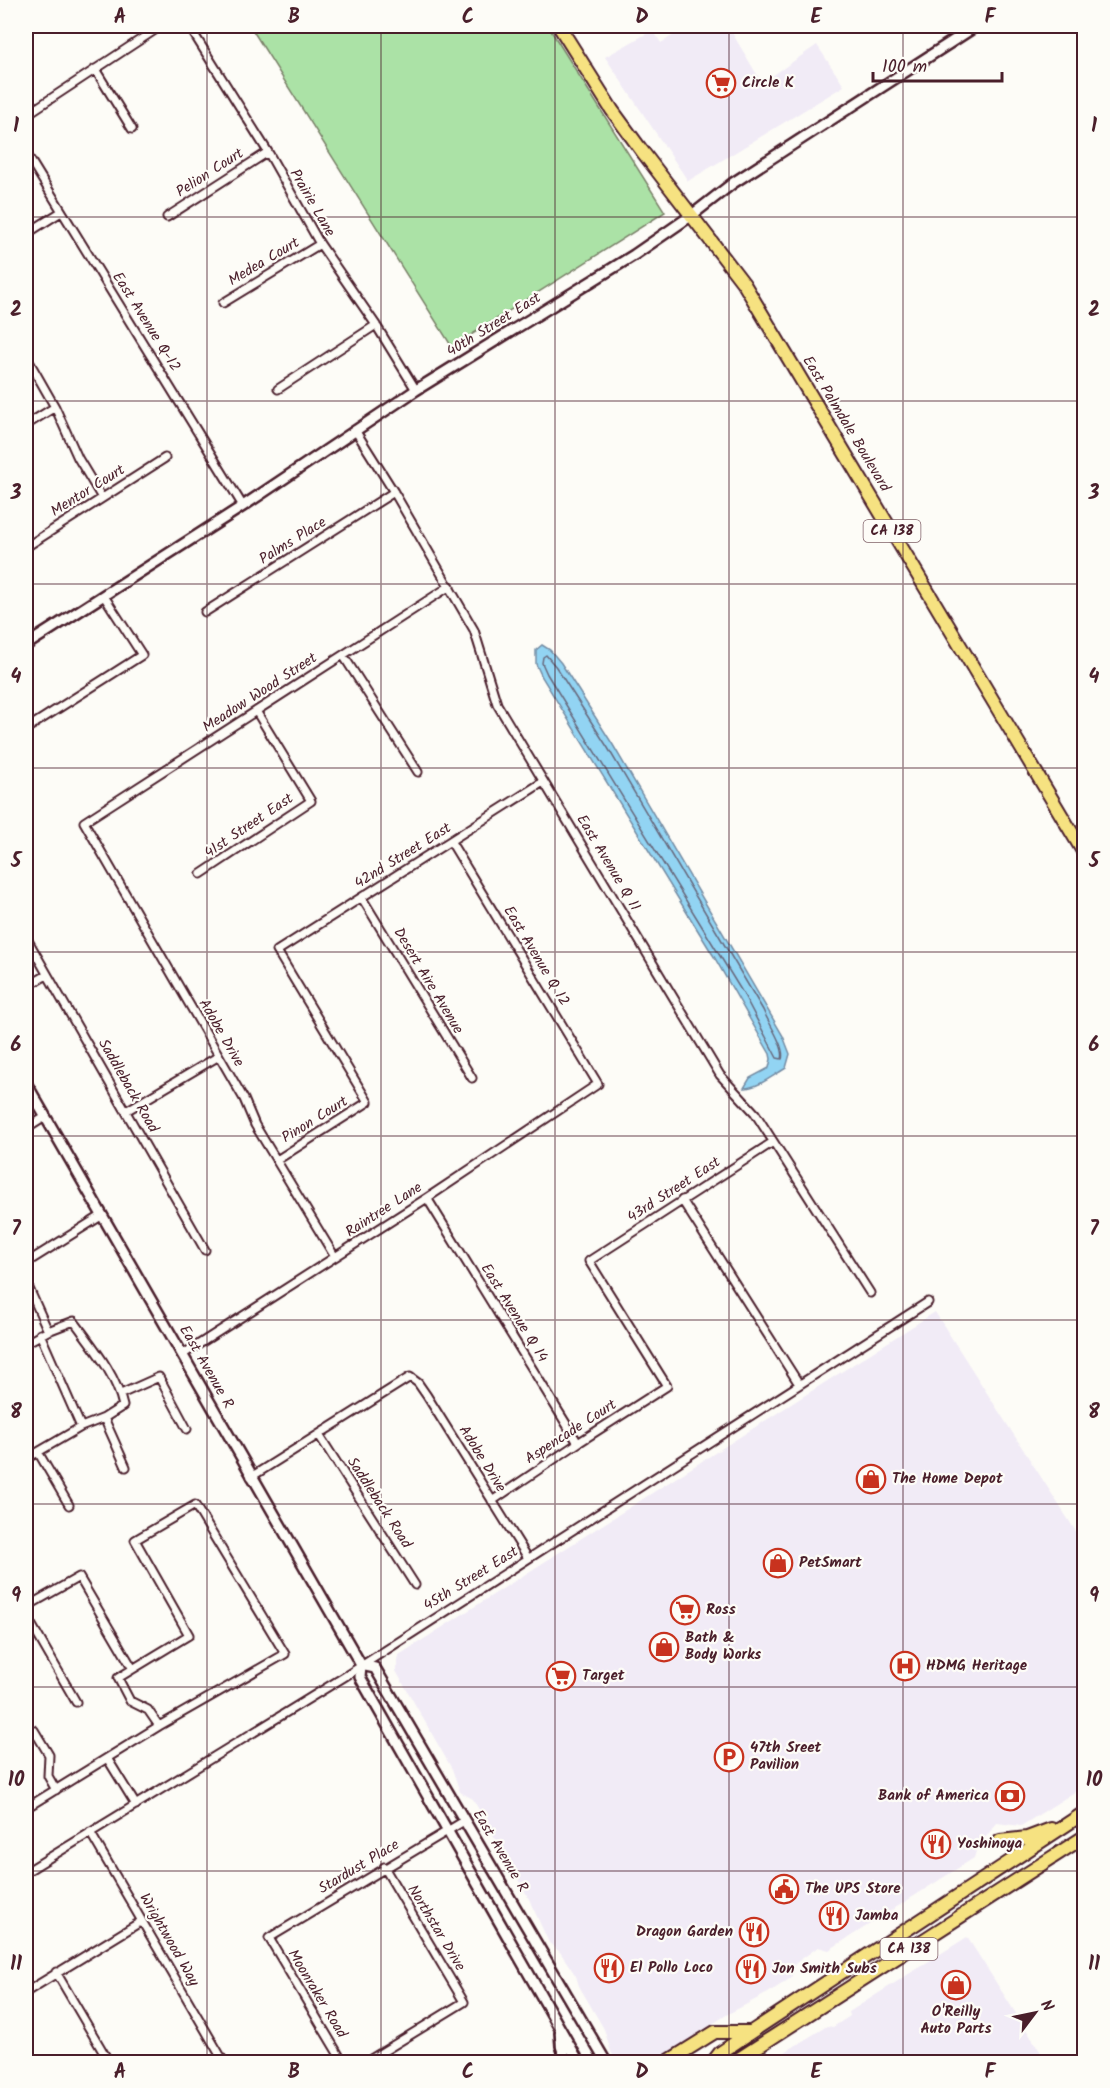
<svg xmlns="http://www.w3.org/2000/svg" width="1110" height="2088" font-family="Kalam,sans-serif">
	<rect width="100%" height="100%" fill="#fdfcf7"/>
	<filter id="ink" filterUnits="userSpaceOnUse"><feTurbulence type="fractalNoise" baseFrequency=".0167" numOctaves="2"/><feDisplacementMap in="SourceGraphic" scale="12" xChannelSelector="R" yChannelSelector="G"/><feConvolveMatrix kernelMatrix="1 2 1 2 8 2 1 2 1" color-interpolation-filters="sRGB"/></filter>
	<g filter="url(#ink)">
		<path fill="#f1ebf6" d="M688 26H728L762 83 817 45 844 86 688 181 605 57 653 30 661 43Z
			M935 1312 1084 1544V1786L1021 1826 997 1823 977 1848 974 1858 829 1950 818 1947 796 1963 791 1978 768 1993 728 2014 653 2062H617L611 2052 604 2029 579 1986 576 1976 560 1952 549 1943 529 1899 473 1799 460 1792 452 1769 396 1671 399 1655Z
			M967 1937 1047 2062H769L827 2026 833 2027 850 2016 849 2012Z"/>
		<path fill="#abe2a6" stroke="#7a8068" stroke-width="1.5" d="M250 26H548L665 212 452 347Z"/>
		<path fill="#92d4f3" stroke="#758ca3" stroke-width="1.5" d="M542 645 550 650 561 663 613 745 783 1036 790 1054 786 1068C774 1075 758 1088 744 1088L750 1078 769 1068 771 1059 770 1054 713 955 542 677 536 664V650Z"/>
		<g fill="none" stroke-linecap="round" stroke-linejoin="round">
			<path stroke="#67677b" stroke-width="1.5" d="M546 655 556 667 608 748 763 1010C768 1022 786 1048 782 1059L777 1058 744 995 547 674 542 663 543 657Z"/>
			<g stroke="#4a1f2b" stroke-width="11">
				<path id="street" d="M189 26 268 152 320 244 376 325 416 390
					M95 69 132 129
					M26 115 161 26
					M26 153 243 506
					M167 217 268 152
					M26 234 61 212
					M223 303 320 244
					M26 356 55 407 78 458 102 498
					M278 389 376 325
					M26 425 55 407
					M355 430 394 492 474 630 497 704 720 1075 755 1113 870 1293
					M26 547 165 458
					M205 612 394 492
					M343 655 418 772
					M26 729 142 655 104 596
					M201 874 311 801 256 711
					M362 898 472 1078
					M26 937 205 1250
					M26 987 47 975
					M126 1111 219 1056
					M26 1129 45 1117
					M277 1160 368 1102 277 951 543 782
					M427 1198 578 1443
					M682 1200 799 1384
					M335 1257 255 1125 244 1099 84 822 450 586
					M26 1263 101 1216
					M27 1284 48 1331
					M40 1334 81 1427
					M26 1343 48 1331 74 1321C93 1347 116 1374 123 1406L104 1418 81 1427 26 1459
					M182 1355 427 1198 598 1084 451 842
					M121 1394 159 1377 187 1429
					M104 1418 126 1467
					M319 1435 415 1585
					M38 1452 69 1505
					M251 1477 410 1377 418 1383 427 1396 528 1558
					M492 1501 578 1443 667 1386 589 1261 773 1142
					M26 1607 79 1577 133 1669
					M26 1615 76 1702
					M26 1734 34 1730 49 1755 48 1776 56 1790
					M107 1758 136 1805
					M26 1808 159 1726 285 1654 195 1505 135 1540 189 1635 118 1678 130 1701 148 1710 159 1726
					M90 1832 224 2062
					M26 1872 344 1677 928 1302
					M56 1972 109 2062
					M26 1992 142 1921
					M343 2062 269 1938 464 1821
					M366 2062 464 2002 384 1867"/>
			</g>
			<g stroke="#4a1f2b" stroke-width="14">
				<path id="secondary" d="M26 645 243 506 416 390 634 255 692 215 733 183 976 26
					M26 1083 361 1665 360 1677 579 2062
					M361 1665 375 1668 606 2062
					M560 2033 561 2046 567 2062"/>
			</g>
			<g stroke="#4a1f2b" stroke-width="16">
				<path id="highway" d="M559 26 612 110 642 151 744 284 1084 853
					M1000 1841 1027 1838 1051 1829
					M667 2062 715 2032H751
					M713 2062 720 2053 751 2032 1084 1813
					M734 2062C851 1988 967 1912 1084 1837"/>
			</g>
			<use href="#street" stroke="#fdfcf7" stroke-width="7"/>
			<use href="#secondary" stroke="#fdfcf7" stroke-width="9"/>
			<use href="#highway" stroke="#f6e281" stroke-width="12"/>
		</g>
	</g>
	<path fill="none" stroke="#4a1f2b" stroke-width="1.5" stroke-opacity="0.55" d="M207 26V2062M381 26V2062M555 26V2062M729 26V2062M903 26V2062M26 217H1084M26 401H1084M26 584H1084M26 768H1084M26 952H1084M26 1136H1084M26 1320H1084M26 1504H1084M26 1687H1084M26 1871H1084"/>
	<defs>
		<g id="supermarket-ring" transform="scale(1.5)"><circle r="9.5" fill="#fdfcf7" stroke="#c8321e" stroke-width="1.5"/><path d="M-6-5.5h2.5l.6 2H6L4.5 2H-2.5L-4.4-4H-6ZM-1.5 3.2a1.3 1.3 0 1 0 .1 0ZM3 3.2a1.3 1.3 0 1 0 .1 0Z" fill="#c8321e"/></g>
		<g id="shop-ring" transform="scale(1.5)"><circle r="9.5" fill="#fdfcf7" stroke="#c8321e" stroke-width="1.5"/><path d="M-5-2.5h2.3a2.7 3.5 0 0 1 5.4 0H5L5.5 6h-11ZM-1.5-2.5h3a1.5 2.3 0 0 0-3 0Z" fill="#c8321e"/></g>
		<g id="hospital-ring" transform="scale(1.5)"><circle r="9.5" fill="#fdfcf7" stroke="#c8321e" stroke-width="1.5"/><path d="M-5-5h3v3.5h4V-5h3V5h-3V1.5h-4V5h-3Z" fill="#c8321e"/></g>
		<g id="parking-ring" transform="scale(1.5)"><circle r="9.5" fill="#fdfcf7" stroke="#c8321e" stroke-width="1.5"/><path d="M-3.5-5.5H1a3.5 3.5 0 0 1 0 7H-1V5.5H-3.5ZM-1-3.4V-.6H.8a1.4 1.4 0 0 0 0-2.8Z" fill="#c8321e"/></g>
		<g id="bank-ring" transform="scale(1.5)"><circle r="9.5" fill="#fdfcf7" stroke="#c8321e" stroke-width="1.5"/><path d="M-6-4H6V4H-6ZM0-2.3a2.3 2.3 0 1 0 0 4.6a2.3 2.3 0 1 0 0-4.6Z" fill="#c8321e"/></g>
		<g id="restaurant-ring" transform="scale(1.5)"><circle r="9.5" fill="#fdfcf7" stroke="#c8321e" stroke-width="1.5"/><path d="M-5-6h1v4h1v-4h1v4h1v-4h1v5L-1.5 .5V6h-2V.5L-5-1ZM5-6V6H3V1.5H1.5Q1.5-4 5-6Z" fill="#c8321e"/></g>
		<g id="civic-ring" transform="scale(1.5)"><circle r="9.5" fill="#fdfcf7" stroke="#c8321e" stroke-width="1.5"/><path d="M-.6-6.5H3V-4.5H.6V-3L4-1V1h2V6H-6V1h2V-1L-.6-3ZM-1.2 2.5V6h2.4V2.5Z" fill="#c8321e"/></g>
	</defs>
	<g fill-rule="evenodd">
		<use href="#supermarket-ring" x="721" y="83"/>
		<use href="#shop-ring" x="871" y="1479"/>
		<use href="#shop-ring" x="778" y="1563"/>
		<use href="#supermarket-ring" x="685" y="1610"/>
		<use href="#shop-ring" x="664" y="1647"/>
		<use href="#hospital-ring" x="905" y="1666"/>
		<use href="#supermarket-ring" x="561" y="1676"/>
		<use href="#parking-ring" x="729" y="1757"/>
		<use href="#bank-ring" x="1010" y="1796"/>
		<use href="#restaurant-ring" x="936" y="1844"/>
		<use href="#civic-ring" x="784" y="1889"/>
		<use href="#restaurant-ring" x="834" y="1916"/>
		<use href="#restaurant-ring" x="754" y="1932"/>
		<use href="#restaurant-ring" x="609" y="1968"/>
		<use href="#restaurant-ring" x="751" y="1969"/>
		<use href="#shop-ring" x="956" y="1985"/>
	</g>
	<g text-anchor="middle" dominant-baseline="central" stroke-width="4.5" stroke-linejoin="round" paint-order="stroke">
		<g fill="#fdfcf7" stroke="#806168" stroke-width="1.5">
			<rect x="863.5" y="520" width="57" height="22" rx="4.5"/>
			<rect x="880.5" y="1938" width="57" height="22" rx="4.5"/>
		</g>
		<g font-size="14" font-weight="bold" fill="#4a1f2b">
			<text x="892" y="531">CA 138</text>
			<text x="909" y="1949">CA 138</text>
		</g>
		<g font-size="15" font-weight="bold" fill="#4a1f2b" stroke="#fdfcf7" text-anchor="start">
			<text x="742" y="83">Circle K</text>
			<text x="892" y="1479">The Home Depot</text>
			<text x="799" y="1563">PetSmart</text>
			<text x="706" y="1610">Ross</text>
			<text x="685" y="1638">Bath &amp;<tspan x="685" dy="17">Body Works</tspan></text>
			<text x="926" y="1666">HDMG Heritage</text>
			<text x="582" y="1676">Target</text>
			<text x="750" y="1748">47th Sreet<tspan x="750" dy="17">Pavilion</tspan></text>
			<text x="989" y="1796" text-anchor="end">Bank of America</text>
			<text x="957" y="1844">Yoshinoya</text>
			<text x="805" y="1889">The UPS Store</text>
			<text x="855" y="1916">Jamba</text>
			<text x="733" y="1932" text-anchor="end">Dragon Garden</text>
			<text x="630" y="1968">El Pollo Loco</text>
			<text x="772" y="1969">Jon Smith Subs</text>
			<text x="956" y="2012" text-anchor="middle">O'Reilly<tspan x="956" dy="17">Auto Parts</tspan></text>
		</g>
		<g font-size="15" fill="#4a1f2b" stroke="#fdfcf7">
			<text transform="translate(210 173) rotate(-33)">Pelion Court</text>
			<text transform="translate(312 203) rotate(60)">Prairie Lane</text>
			<text transform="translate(264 262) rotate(-31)">Medea Court</text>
			<text transform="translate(146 322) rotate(58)">East Avenue Q-12</text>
			<text transform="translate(494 325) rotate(-32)">40th Street East</text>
			<text transform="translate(846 424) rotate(59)">East Palmdale Boulevard</text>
			<text transform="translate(88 491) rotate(-32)">Mentor Court</text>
			<text transform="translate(293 541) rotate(-32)">Palms Place</text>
			<text transform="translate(260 693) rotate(-33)">Meadow Wood Street</text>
			<text transform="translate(249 826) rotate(-34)">41st Street East</text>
			<text transform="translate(403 856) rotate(-32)">42nd Street East</text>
			<text transform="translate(608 863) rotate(59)">East Avenue Q 11</text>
			<text transform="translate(536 956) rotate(59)">East Avenue Q 12</text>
			<text transform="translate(428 981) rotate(59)">Desert Aire Avenue</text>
			<text transform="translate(221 1033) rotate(60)">Adobe Drive</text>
			<text transform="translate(128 1086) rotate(60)">Saddleback Road</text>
			<text transform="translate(315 1120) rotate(-32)">Pinon Court</text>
			<text transform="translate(674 1190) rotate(-33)">43rd Street East</text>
			<text transform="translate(384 1210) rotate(-33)">Raintree Lane</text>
			<text transform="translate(514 1313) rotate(58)">East Avenue Q 14</text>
			<text transform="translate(206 1367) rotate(60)">East Avenue R</text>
			<text transform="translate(571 1432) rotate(-33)">Aspencade Court</text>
			<text transform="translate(482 1459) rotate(58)">Adobe Drive</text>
			<text transform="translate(379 1503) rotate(57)">Saddleback Road</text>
			<text transform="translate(471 1579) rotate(-32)">45th Street East</text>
			<text transform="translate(500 1851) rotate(59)">East Avenue R</text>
			<text transform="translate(359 1867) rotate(-31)">Stardust Place</text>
			<text transform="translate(436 1928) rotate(59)">Northstar Drive</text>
			<text transform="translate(169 1940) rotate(60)">Wrightwood Way</text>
			<text transform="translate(317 1994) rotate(59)">Moonraker Road</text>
		</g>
	</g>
	<rect width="1110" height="2088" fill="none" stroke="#fdfcf7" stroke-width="66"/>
	<g transform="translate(1035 2013) rotate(58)" stroke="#fdfcf7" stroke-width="4.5" paint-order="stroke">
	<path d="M0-4.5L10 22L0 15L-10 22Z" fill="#4a1f2b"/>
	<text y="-9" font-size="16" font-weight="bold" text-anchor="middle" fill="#4a1f2b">N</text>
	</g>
	<path d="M873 72v9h129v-9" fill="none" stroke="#4a1f2b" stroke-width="3"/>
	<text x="882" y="72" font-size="18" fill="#4a1f2b" stroke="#fdfcf7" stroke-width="4.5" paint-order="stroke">100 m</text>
	<rect x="33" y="33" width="1044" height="2022" fill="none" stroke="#4a1f2b" stroke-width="2"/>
	<g font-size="20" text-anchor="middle" font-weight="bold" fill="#4a1f2b">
		<text x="120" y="23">A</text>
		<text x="294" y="23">B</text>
		<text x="468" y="23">C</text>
		<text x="642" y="23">D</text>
		<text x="816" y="23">E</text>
		<text x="990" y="23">F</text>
		<text x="16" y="132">1</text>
		<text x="1094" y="132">1</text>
		<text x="16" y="316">2</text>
		<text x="1094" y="316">2</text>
		<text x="16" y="499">3</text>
		<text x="1094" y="499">3</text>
		<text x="16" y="683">4</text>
		<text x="1094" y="683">4</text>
		<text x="16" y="867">5</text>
		<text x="1094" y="867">5</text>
		<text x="16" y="1051">6</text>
		<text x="1094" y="1051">6</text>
		<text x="16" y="1235">7</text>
		<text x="1094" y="1235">7</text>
		<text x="16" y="1418">8</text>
		<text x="1094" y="1418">8</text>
		<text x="16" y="1602">9</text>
		<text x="1094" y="1602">9</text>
		<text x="16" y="1786">10</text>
		<text x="1094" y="1786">10</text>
		<text x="16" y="1970">11</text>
		<text x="1094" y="1970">11</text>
		<text x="120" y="2078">A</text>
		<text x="294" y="2078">B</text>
		<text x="468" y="2078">C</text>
		<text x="642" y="2078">D</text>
		<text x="816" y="2078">E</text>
		<text x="990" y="2078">F</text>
	</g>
</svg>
